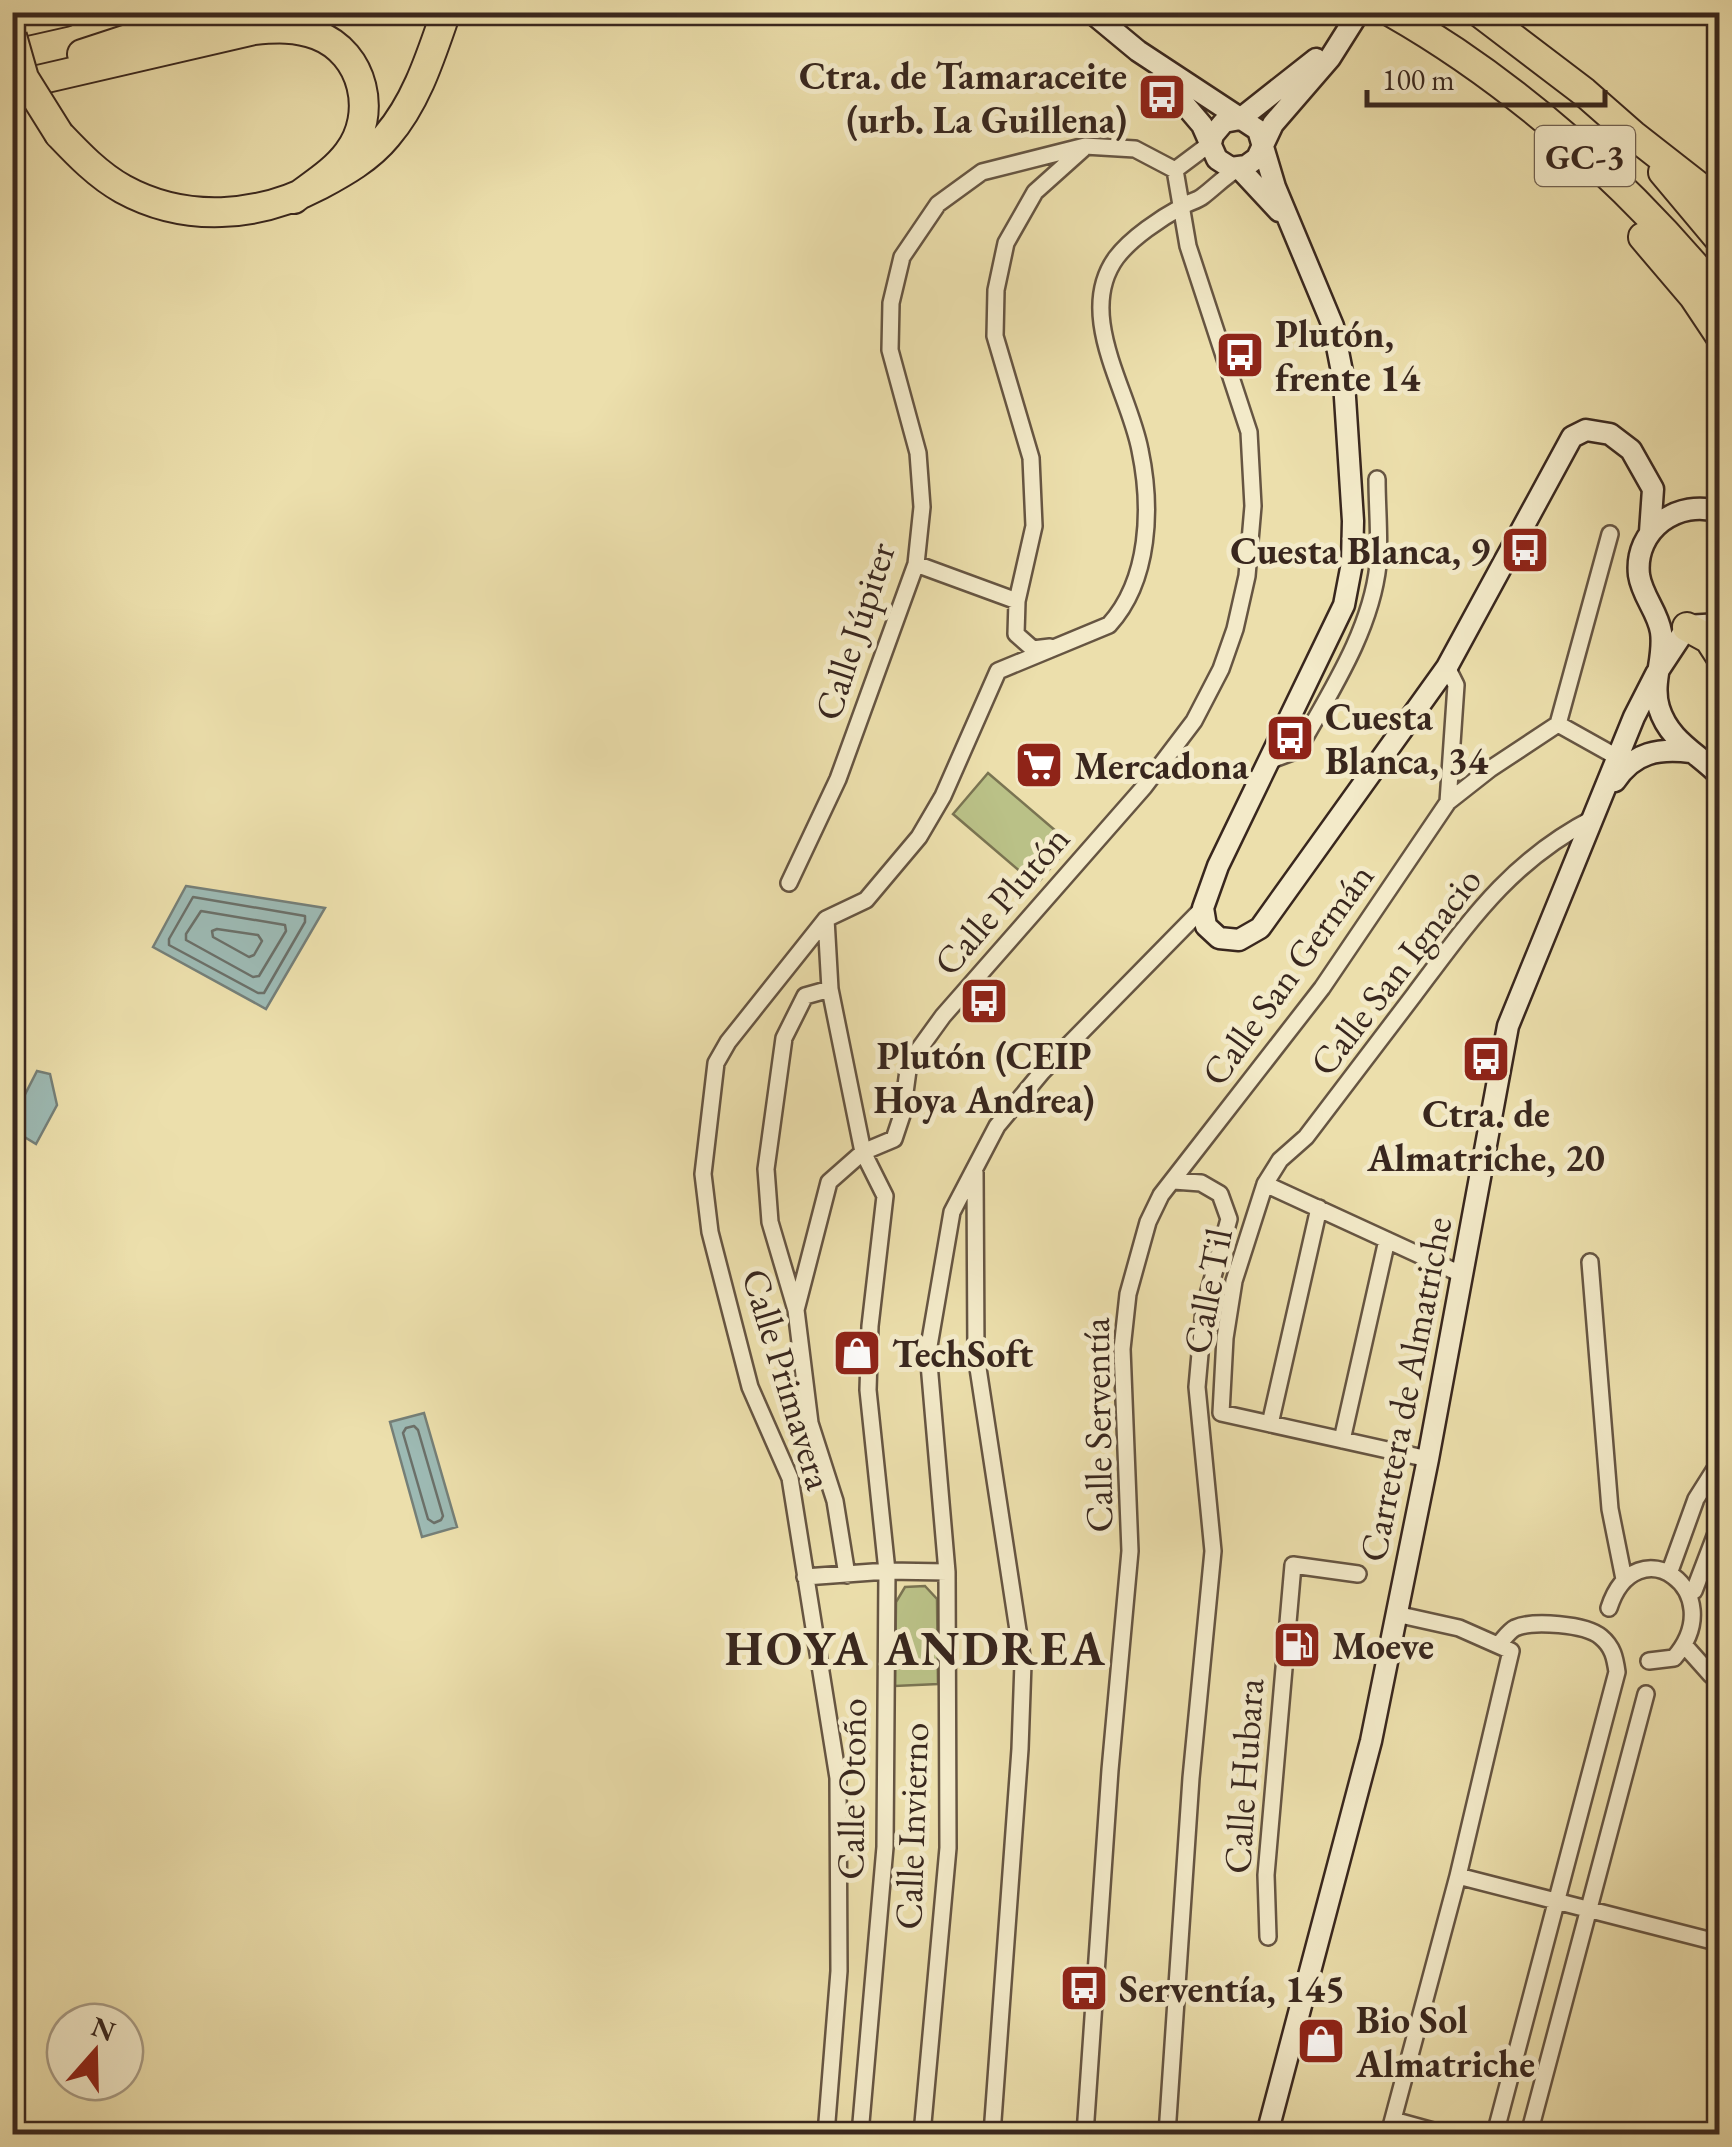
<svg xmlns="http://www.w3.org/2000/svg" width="1732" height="2147" font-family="'EB Garamond',serif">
	<rect width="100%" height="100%" fill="#ecdfac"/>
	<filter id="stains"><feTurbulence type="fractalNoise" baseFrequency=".002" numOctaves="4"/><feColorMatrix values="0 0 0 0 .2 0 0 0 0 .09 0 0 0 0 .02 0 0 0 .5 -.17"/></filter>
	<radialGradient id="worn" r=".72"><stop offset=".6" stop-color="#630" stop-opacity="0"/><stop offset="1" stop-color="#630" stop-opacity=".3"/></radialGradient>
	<path fill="#bac187" stroke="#7a7452" stroke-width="2.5" d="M988 773 1071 844 1036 885 953 814Z
		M925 1586 937 1599 938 1684 895 1686 896 1602 905 1587Z"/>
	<path fill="#9dbab4" stroke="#757f78" stroke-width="2.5" d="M186 886 325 908 266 1009 153 947Z
		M37 1071 50 1074 57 1105 36 1144 13 1130V1118Z
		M424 1413 457 1527 422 1537 390 1422Z"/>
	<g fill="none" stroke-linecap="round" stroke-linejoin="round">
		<path stroke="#6b7069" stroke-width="2.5" d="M193 897 305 916V922L264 993H258L169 945V939Z
			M201 911 285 925 286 931 259 976 253 977 186 940V934Z
			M217 929 258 935 262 941 254 955 249 957 213 937 212 931Z
			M414 1426 418 1430 443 1516 441 1520 434 1523 428 1519 403 1433 406 1428Z"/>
		<g stroke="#665542" stroke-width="20">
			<path id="street" d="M1175 170 1211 143
				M916 564 1017 601
				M1050 647 1033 649 1016 634 1017 601 1034 526 1031 458 995 336 996 290 1006 243 1035 192 1083 149
				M1558 724 1610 534
				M1558 724 1617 757
				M1271 760 1298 750C1329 694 1371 631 1378 565 1380 537 1377 507 1377 479
				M1448 802 1490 769 1558 724
				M789 883 838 779 916 564 922 507 918 453 890 350 891 303 902 257 938 204 982 172 1085 146 1135 149 1175 170
				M826 919 830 989 863 1152 885 1196 870 1326 868 1390 887 1571 885 1847 860 2134
				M830 989 805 996 784 1038 766 1169 770 1222 796 1310 810 1423 835 1501 847 1575
				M975 1172 976 1355 1023 1663 1020 1749 992 2134
				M1265 1184 1463 1275
				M1590 1262 1610 1509 1624 1579
				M796 1310 829 1182 863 1152 894 1139 902 1115 909 1063 943 1016 1144 787 1194 721 1221 669 1235 629 1247 576 1253 506 1249 432 1188 246 1175 170
				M1270 1424 1319 1208
				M1342 1440 1387 1240
				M1428 1459 1221 1413 1225 1338 1234 1281 1265 1184 1280 1160 1306 1137C1342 1090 1378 1042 1414 995 1469 922 1510 861 1594 818
				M1670 1571 1696 1499 1720 1461
				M805 1577 887 1571 947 1572
				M1694 1591 1720 1523
				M1609 1608C1636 1524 1732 1591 1674 1658L1649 1661
				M1686 1647 1711 1675 1720 1677
				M1458 1876 1720 1943
				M1268 1937 1266 1875 1293 1565 1358 1574
				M1393 2120 1444 2134
				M826 2134 839 1971 838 1778 790 1478 750 1387 710 1232 703 1174 716 1063 728 1042 826 919 866 900 919 837 943 796 998 671 1109 625C1150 580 1152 507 1140 450 1129 391 1075 315 1116 258 1131 238 1161 218 1183 206 1189 202 1197 201 1203 196 1216 186 1225 176 1239 168
				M922 2134 948 1848 947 1572 928 1352 952 1212 997 1126 1042 1072 1203 908
				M1085 2134 1110 1770 1130 1551 1122 1349 1128 1294 1148 1222 1161 1195 1322 988 1448 802 1456 685 1447 667
				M1167 2134 1191 1778 1213 1551 1197 1387 1204 1309 1229 1219 1220 1194 1201 1183 1174 1181
				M1389 2134 1458 1876 1511 1651 1459 1628 1396 1614
				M1495 2134 1617 1672C1615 1658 1613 1647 1601 1637 1586 1624 1533 1620 1515 1628 1509 1631 1503 1640 1498 1645
				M1529 2134 1646 1694"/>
		</g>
		<g stroke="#39271e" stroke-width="25">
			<path id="secondary" d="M1091 12 1138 51 1258 130 1275 187 1333 326 1344 382 1353 521 1352 563 1344 605 1218 866 1203 908 1206 926 1219 938 1239 940 1260 928 1447 667 1572 437 1586 430 1610 434 1631 450 1653 489 1650 532
				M1162 78 1202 125 1217 159 1231 168 1246 166 1257 158 1273 124 1330 58 1359 12
				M1211 143 1213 135 1224 122 1240 119 1316 59
				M1239 168 1279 211
				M1720 512C1678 498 1634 530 1639 575 1642 596 1658 612 1661 632 1665 658 1651 682 1659 708 1669 741 1698 753 1720 776
				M1686 626 1720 624
				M1615 781C1634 752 1659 748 1691 752
				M1267 2134 1371 1741 1428 1459 1508 1026 1634 717 1656 674 1687 627"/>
		</g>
		<g stroke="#39271e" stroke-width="32">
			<path id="highway" d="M1391 12C1514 82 1631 186 1720 296
				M1479 12 1584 92 1633 135 1720 203
				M12 24 65 12
				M82 54 210 12
				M12 86 254 30C276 28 296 27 317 35 364 53 378 114 348 153 334 172 312 185 294 199
				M59 134C78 154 98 175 123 189 185 223 258 218 320 185 344 172 369 158 387 136 417 101 431 55 446 12
				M1663 172 1720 240
				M1643 237 1694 297 1720 336
				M1687 627 1709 639 1720 656"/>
		</g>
		<use href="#street" stroke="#f3eac9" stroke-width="15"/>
		<use href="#secondary" stroke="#f3eac9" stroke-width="20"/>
		<use href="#highway" stroke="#ecdfac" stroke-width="28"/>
		<g stroke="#39271e" stroke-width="32" stroke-linecap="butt">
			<path id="highway-bridge" d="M12 36 24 78 59 134"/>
		</g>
		<use href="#highway-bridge" stroke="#ecdfac" stroke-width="28"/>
	</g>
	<defs>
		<g id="bus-square" transform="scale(2.5)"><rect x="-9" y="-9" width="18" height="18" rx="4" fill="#8f2418" stroke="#f3eac9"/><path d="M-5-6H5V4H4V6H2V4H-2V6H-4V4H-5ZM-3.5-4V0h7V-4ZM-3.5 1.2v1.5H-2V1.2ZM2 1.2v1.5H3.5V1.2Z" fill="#fff"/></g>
		<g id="supermarket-square" transform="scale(2.5)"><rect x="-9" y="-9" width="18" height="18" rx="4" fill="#8f2418" stroke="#f3eac9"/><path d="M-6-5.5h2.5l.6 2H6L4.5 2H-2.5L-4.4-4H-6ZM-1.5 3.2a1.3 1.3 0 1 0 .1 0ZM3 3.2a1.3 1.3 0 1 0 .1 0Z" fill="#fff"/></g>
		<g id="shop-square" transform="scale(2.5)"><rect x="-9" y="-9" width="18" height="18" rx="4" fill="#8f2418" stroke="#f3eac9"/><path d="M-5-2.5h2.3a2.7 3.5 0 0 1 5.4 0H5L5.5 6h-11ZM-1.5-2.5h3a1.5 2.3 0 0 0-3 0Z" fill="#fff"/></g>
		<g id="fuel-square" transform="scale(2.5)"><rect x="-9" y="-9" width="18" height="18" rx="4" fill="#8f2418" stroke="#f3eac9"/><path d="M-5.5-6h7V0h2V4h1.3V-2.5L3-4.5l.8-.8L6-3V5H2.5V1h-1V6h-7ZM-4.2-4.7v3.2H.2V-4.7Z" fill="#fff"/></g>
	</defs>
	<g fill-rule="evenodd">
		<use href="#bus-square" x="1162" y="97"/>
		<use href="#bus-square" x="1240" y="355"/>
		<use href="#bus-square" x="1525" y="550"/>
		<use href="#bus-square" x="1290" y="738"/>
		<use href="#supermarket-square" x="1039" y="765"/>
		<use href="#bus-square" x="984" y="1001"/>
		<use href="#bus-square" x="1486" y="1059"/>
		<use href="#shop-square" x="857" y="1353"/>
		<use href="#fuel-square" x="1297" y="1645"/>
		<use href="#bus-square" x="1084" y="1988"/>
		<use href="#shop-square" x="1321" y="2041"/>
	</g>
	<g text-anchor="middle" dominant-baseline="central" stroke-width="10" stroke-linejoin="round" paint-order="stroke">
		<rect fill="#f3eac9" stroke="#716251" stroke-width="2.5" x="1535" y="126" width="100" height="60" rx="8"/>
		<g font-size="35" font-weight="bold" fill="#39271e">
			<text x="1585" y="156">GC-3</text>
		</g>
		<g font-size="38" font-weight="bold" fill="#39271e" stroke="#f3eac9" text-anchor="start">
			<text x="1127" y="75" text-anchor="end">Ctra. de Tamaraceite<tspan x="1127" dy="44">(urb. La Guillena)</tspan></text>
			<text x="1275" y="333">Plutón,<tspan x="1275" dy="44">frente 14</tspan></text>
			<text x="1490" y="550" text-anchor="end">Cuesta Blanca, 9</text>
			<text x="1325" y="716">Cuesta<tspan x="1325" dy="44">Blanca, 34</tspan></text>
			<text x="1074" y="765">Mercadona</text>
			<text x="984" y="1055" text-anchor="middle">Plutón (CEIP<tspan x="984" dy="44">Hoya Andrea)</tspan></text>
			<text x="1486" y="1113" text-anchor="middle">Ctra. de<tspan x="1486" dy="44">Almatriche, 20</tspan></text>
			<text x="892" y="1353">TechSoft</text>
			<text x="1332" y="1645">Moeve</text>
			<text x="1119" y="1988">Serventía, 145</text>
			<text x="1356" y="2019">Bio Sol<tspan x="1356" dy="44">Almatriche</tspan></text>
		</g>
		<g font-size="38" fill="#39271e" stroke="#f3eac9">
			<text transform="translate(854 631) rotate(-72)">Calle Júpiter</text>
			<text transform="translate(1001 900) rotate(-49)">Calle Plutón</text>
			<text transform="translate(1395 971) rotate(-52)">Calle San Ignacio</text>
			<text transform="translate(1287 974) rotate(-54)">Calle San Germán</text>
			<text transform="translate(1207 1291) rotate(-79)">Calle Til</text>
			<text transform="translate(788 1379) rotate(73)">Calle Primavera</text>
			<text transform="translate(1405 1389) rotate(-79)">Carretera de Almatriche</text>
			<text transform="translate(1097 1425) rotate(-91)">Calle Serventía</text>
			<text transform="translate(1243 1776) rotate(-86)">Calle Hubara</text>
			<text transform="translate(851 1789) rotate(-89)">Calle Otoño</text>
			<text transform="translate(911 1826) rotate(-88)">Calle Invierno</text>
		</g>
		<g font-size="48" font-weight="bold" letter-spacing="2.5" fill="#39271e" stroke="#f3eac9">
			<text x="916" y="1648">HOYA ANDREA</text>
		</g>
	</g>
	<rect width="1732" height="2147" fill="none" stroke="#ecdfac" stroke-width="50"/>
	<rect x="15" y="15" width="1702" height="2117" fill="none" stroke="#39271e" stroke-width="5"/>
	<rect x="25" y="25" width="1682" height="2097" fill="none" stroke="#39271e" stroke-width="2.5"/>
	<g transform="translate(95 2052) rotate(20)"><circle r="48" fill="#f3eac9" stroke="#a99c85" stroke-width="2.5"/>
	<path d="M0-8L18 38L0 25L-18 38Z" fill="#8f2418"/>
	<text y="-15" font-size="28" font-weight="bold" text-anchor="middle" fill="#39271e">N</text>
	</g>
	<path d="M1367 90v15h238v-15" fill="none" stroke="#39271e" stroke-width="5"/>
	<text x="1382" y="90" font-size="30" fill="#39271e" stroke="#f3eac9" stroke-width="8" paint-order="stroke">100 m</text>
	<rect width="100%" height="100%" filter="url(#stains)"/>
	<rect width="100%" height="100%" fill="url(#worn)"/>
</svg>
